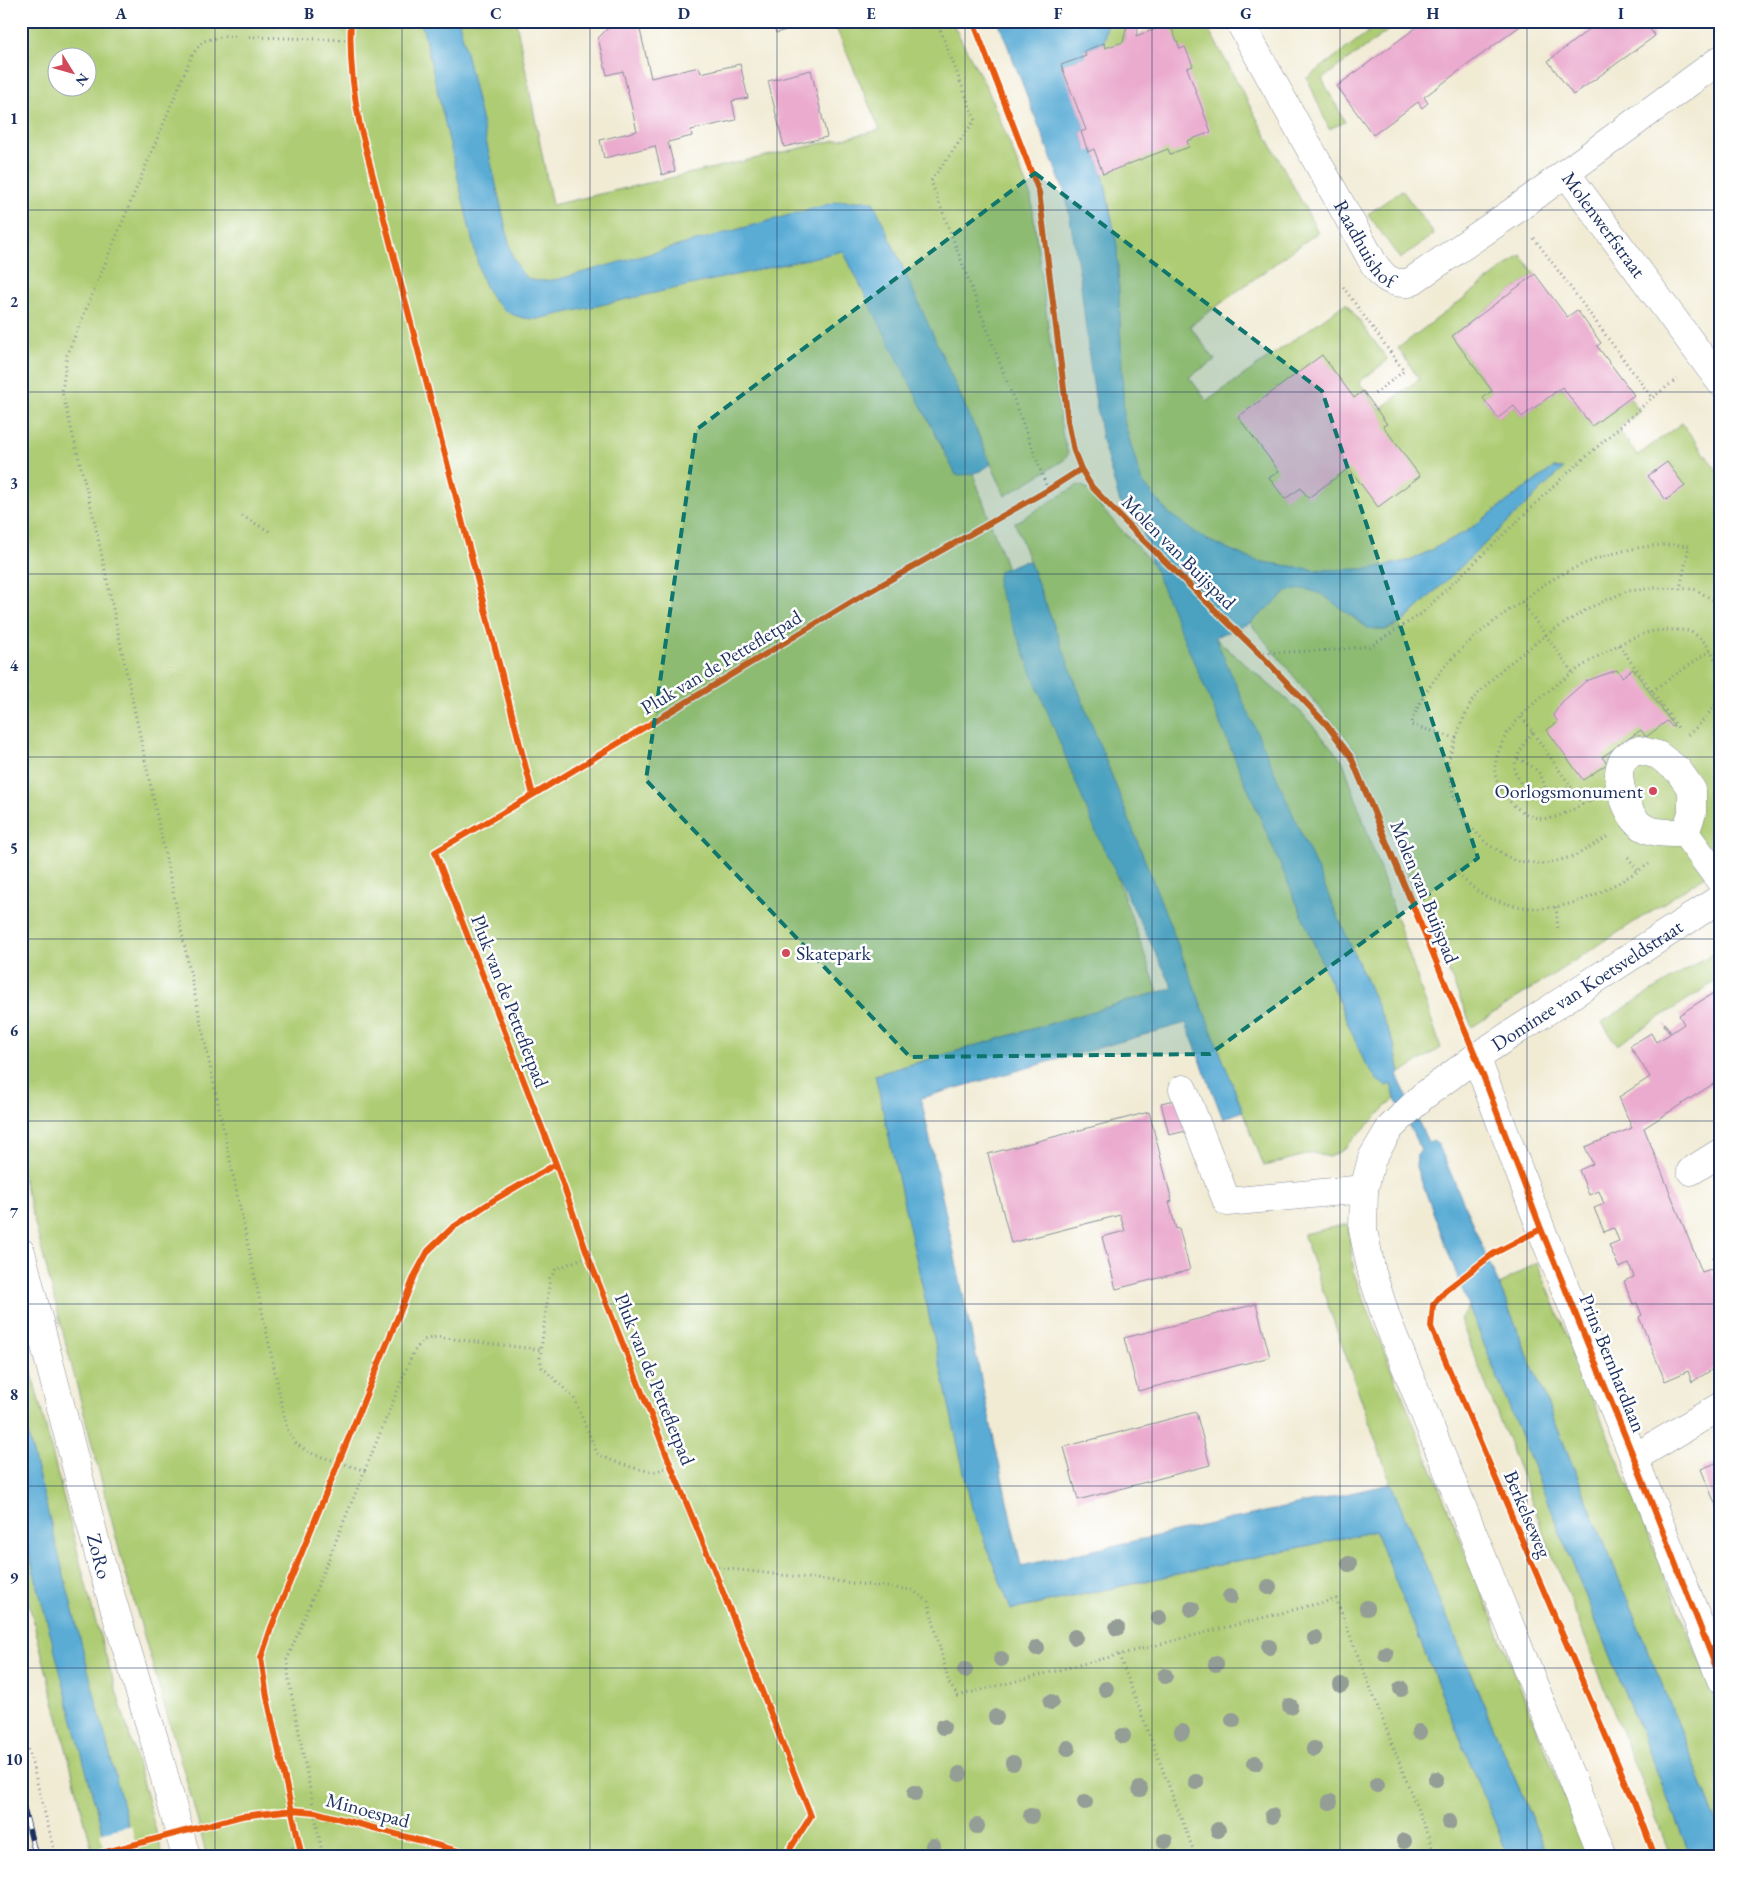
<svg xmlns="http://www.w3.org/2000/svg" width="1742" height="1878" font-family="'EB Garamond',serif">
	<rect width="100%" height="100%" fill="#fff"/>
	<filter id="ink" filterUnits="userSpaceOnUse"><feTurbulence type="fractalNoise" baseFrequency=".02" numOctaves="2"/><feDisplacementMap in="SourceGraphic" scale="10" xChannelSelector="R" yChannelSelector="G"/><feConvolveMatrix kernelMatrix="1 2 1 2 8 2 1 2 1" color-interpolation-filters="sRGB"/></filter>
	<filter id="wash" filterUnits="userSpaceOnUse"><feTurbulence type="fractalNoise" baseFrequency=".0096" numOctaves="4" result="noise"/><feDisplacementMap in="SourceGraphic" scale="20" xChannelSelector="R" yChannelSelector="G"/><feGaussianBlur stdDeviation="1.12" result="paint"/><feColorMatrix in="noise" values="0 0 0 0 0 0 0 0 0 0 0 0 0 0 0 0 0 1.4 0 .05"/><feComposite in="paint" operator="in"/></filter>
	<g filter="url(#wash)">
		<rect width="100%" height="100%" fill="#f1ebd4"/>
		<path fill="#aecc73" stroke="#647e68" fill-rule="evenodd" d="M21 21H516L552 205 880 130 833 21H951L987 88 1031 197 1062 433 1068 454 1064 460 1005 496 976 429 959 434 1158 992 875 1075 1012 1610 1375 1531 1509 1857H207L193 1803 123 1564 21 1170ZM58 58H88V88H58Z
			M1107 21H1128L1123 41 1170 24 1208 28 1318 232 1190 326 1215 360 1189 377 1207 401 1346 303 1388 360 1359 382 1380 409 1419 379 1398 348 1521 255 1535 274 1452 336 1492 391 1483 398 1498 418 1514 406 1522 417 1562 387 1592 426 1630 398 1640 411 1618 429 1638 455 1682 423 1721 476V866L1472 1027 1357 753 1250 623C1259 616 1280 595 1289 591 1328 576 1354 636 1385 630 1391 629 1398 625 1403 622L1562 469 1553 468 1467 531 1412 560 1369 569 1316 570 1256 561 1205 539 1167 512 1141 480 1124 421 1117 246 1103 174 1093 149 1088 152 1081 132 1086 130 1061 65 1086 56 1084 51 1104 43Z
			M1383 21H1401L1322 79 1345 122 1329 129 1307 78Z
			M1402 190 1434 234 1400 259 1368 214Z
			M1078 485 1087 488 1104 511 1152 563 1364 1061 1391 1083 1395 1098 1343 1150 1329 1157 1313 1153 1264 1166 1086 710 1015 523Z
			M1214 637 1301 712 1343 761 1441 1048 1400 1073 1394 1044Z
			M1721 948V978L1617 1045 1602 1022Z
			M1348 1224 1354 1274 1385 1353 1589 1857H1548L1391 1484 1303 1234Z
			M1537 1262 1721 1713V1829L1499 1285Z
			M1469 1307 1691 1857H1671L1460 1319Z
			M21 1331 94 1616 130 1737 163 1857H94L21 1573Z"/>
		<path fill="#5aacd5" stroke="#3a6e9a" d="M421 21H459L512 255C525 283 530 283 559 279L840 201H873L991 464C980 473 970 475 956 475L843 251 538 319C507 320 489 301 480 273Z
			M998 21H1107L1104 43 1084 51 1086 56 1062 65 1086 130 1081 132 1088 151 1094 149 1103 174 1117 246 1124 421 1141 480 1167 512 1205 539 1256 561 1316 570 1369 569 1412 560 1467 531 1553 468 1563 469 1403 622 1384 630 1368 628 1323 595 1306 589 1288 591 1250 623 1215 637 1394 1044 1400 1073 1397 1075 1428 1142 1434 1140 1439 1146 1499 1285 1721 1829V1857H1691L1469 1307 1416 1167 1417 1154 1421 1150 1395 1098 1391 1084 1386 1086 1377 1080 1364 1061 1182 634 1152 563 1141 527 1120 503 1102 440 1090 365 1080 277 1066 196Z
			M1029 561 1086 710 1243 1111 1223 1119 1186 1023 921 1098 1021 1566 1391 1484 1548 1857H1509L1375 1531 1011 1610 972 1508 875 1075 1173 988 1097 835 997 586 999 571 1021 562Z
			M21 1407 136 1857H109L21 1523Z"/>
		<path fill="#f1ebd4" d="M131 1825 139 1857H107L100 1833Z"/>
		<g id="blocks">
			<path fill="#ebabcf" d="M615 21H638L651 78 699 67 701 73 740 64 748 98 732 101 736 120 691 130 692 136 668 142 675 171 662 175 655 146 604 158 600 140 637 131 623 71 607 75 598 38Z
				M773 21H795L796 27 776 33Z
				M1128 21H1140L1136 36 1170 24 1180 49 1185 47 1193 66 1187 68 1211 132 1187 141 1189 147 1170 154 1168 149 1103 174 1094 149 1088 152 1081 132 1086 130 1061 65 1086 56 1084 51 1104 43 1105 48 1123 42Z
				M1425 21H1527L1424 97 1428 103 1422 108 1418 102 1373 135 1337 86Z
				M1600 21H1644L1655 36 1573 95 1548 61Z
				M811 70 827 137 784 147 768 81Z
				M1535 274 1567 317 1577 310 1601 343 1597 346 1634 395 1592 426 1562 387 1522 417 1514 406 1498 418 1483 398 1492 391 1452 336Z
				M1322 355 1354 398 1363 391 1387 424 1383 426 1420 476 1378 507 1349 468 1308 498 1301 488 1285 499 1269 478 1279 471 1238 417Z
				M1667 462 1685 486 1666 500 1648 476Z
				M1633 669 1674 726 1672 727 1667 721 1646 737 1641 730 1602 757 1607 764 1583 780 1547 730 1558 722 1553 715 1562 702 1586 681 1617 670 1622 677Z
				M1718 990 1721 996V1079L1644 1128 1702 1272 1711 1269 1721 1292V1364L1692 1382 1688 1371 1665 1381 1639 1317 1642 1315 1637 1303 1633 1304 1624 1281 1634 1277 1629 1264 1619 1268 1609 1245 1619 1241 1614 1228 1604 1232 1594 1208 1604 1204 1599 1191 1589 1195 1579 1170 1593 1164 1585 1147 1632 1128 1619 1097 1650 1077 1630 1046 1651 1033 1656 1042 1670 1034 1664 1025 1665 1023 1671 1033 1684 1024 1679 1015Z
				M1179 1099 1186 1131 1169 1135 1161 1103Z
				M1149 1112 1172 1201 1169 1202 1176 1229 1179 1228 1190 1270 1116 1289 1102 1237 1125 1231 1120 1215 1011 1243 988 1154Z
				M1256 1304 1270 1357 1138 1391 1124 1338Z
				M1196 1412 1210 1465 1078 1500 1064 1447Z
				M1721 1461V1518L1701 1469Z"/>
		</g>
	</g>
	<g filter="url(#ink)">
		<use href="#blocks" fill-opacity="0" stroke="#868d99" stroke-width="1"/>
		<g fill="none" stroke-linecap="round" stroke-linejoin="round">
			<g stroke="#868d99" stroke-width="29">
				<g id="minor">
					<path id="s1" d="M1239 21 1374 264C1384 278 1390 284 1409 283L1514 211 1721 59"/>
					<path id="s2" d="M1566 173 1721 383"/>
					<path d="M1639 750 1658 755 1678 770 1692 790V813L1685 833C1671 833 1655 834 1643 827 1628 818 1614 780 1621 764 1624 755 1632 753 1639 750Z"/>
					<path d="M1685 833 1721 882"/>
					<path d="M1476 1057 1541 1229 1634 1458 1721 1680"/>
					<path d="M1183 1089 1227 1202 1364 1189"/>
					<path d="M1691 1171 1721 1152"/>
					<path id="s3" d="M21 1252 102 1567 157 1749 186 1857"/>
					<path d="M1634 1458 1721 1406"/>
					<path id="s4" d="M1603 1857 1387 1320 1372 1273 1363 1230 1364 1189 1372 1158 1390 1128 1422 1097 1476 1057 1721 898"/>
				</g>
			</g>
			<path stroke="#868d99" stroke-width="3" stroke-dasharray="1 4" stroke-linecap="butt" d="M937 21 975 120 931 181 1048 490
				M350 40 225 36 203 41 192 55 67 355 62 392 94 519 287 1429 296 1444 313 1454 366 1471
				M1534 238 1652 398 1677 379
				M1343 287 1404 371 1373 395
				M242 516 272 533
				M1522 602 1573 673
				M1619 645 1678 728
				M1259 653 1334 650 1371 646 1421 614 1560 480 1652 398
				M1652 691 1711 650
				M1522 717 1583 804 1588 800 1590 803
				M1532 732C1526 742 1513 758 1515 771 1516 775 1519 779 1520 782 1530 804 1555 796 1571 786
				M1688 735C1701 724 1712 710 1721 695
				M1456 738 1411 725C1415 714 1419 703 1425 694 1447 657 1482 629 1517 605 1527 598 1535 590 1545 584 1585 559 1641 540 1689 546L1680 589
				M1518 759C1538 768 1543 774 1547 796
				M1583 804C1559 817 1542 827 1517 808 1506 799 1493 782 1495 766 1497 753 1503 738 1511 728 1538 693 1604 647 1646 633 1655 630 1666 630 1676 630 1681 630 1687 630 1691 632 1708 641 1715 656 1721 674
				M1607 837 1575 856 1545 864 1515 861 1486 843 1468 824 1453 794 1448 761 1461 724 1473 699 1502 669 1546 635 1589 608 1627 591 1655 588 1694 589 1721 604
				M1628 857 1638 871
				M1454 871C1464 879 1473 889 1484 895 1489 899 1496 900 1502 902 1556 921 1604 893 1649 864
				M1556 907 1558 931
				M1721 1251 1713 1256 1721 1270
				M588 1256 556 1269 550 1278 540 1358 542 1367 574 1398 597 1453C605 1460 646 1473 656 1471 661 1470 666 1467 671 1466
				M713 1567 912 1590 928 1601 949 1683 958 1696 1336 1599 1436 1857
				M1119 1655 1196 1857
				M21 1720 56 1857
				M258 1857 299 1846
				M323 1857 289 1681 287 1660 413 1353 423 1340 437 1337 542 1350"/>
			<use href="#minor" stroke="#fff" stroke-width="28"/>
			<g stroke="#1b2f5e" stroke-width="5.5">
				<path id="rail" d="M21 1797 36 1857"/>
			</g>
			<use href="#rail" stroke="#fff" stroke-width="4" stroke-dasharray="11" stroke-linecap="butt"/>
			<g stroke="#fff" stroke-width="9">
				<path id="cycleway" d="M351 21C349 57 353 91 360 126L533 795
					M973 21 1039 192 1068 421 1074 451 1081 469 1092 487 1133 530 1259 653 1326 724 1351 757 1476 1057 1541 1229 1634 1458 1721 1680
					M1541 1229 1493 1254 1445 1291 1433 1305 1431 1327 1634 1802 1655 1857
					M87 1857 242 1816 293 1810 315 1812 480 1857
					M302 1857 267 1697 261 1658 271 1628 415 1275 428 1251 452 1228 494 1200 556 1164
					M785 1857 811 1816 713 1567 671 1466 588 1256 556 1164 435 852 533 795 858 598 1048 490 1081 469"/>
			</g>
			<use href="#cycleway" stroke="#e8590c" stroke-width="6"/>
		</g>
		<g fill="#949d96">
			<circle cx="1349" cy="1564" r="8"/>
			<circle cx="1269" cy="1587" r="8"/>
			<circle cx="1230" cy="1597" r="8"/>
			<circle cx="1367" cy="1608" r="8"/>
			<circle cx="1192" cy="1609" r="8"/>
			<circle cx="1159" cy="1618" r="8"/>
			<circle cx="1117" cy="1628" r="8"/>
			<circle cx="1075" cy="1637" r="8"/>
			<circle cx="1315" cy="1638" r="8"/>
			<circle cx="1269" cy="1647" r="8"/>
			<circle cx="1037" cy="1648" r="8"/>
			<circle cx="1386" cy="1654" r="8"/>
			<circle cx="1001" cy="1659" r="8"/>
			<circle cx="1216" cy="1664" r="8"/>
			<circle cx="965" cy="1670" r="8"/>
			<circle cx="1165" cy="1676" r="8"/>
			<circle cx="1341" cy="1685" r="8"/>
			<circle cx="1106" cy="1689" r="8"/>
			<circle cx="1401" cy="1689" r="8"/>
			<circle cx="1051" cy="1702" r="8"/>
			<circle cx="1290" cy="1706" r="8"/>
			<circle cx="996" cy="1717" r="8"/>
			<circle cx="1233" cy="1720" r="8"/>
			<circle cx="943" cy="1727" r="8"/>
			<circle cx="1182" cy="1732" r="8"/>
			<circle cx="1419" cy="1732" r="8"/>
			<circle cx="1123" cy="1736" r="8"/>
			<circle cx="1068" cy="1748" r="8"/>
			<circle cx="1314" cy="1749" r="8"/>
			<circle cx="1013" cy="1763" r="8"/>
			<circle cx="1255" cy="1763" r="8"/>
			<circle cx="960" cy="1774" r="8"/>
			<circle cx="1436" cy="1779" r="8"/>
			<circle cx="1196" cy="1782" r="8"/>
			<circle cx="1377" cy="1785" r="8"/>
			<circle cx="1140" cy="1789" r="8"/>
			<circle cx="915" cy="1793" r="8"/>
			<circle cx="1085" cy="1802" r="8"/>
			<circle cx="1330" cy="1802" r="8"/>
			<circle cx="1031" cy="1816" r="8"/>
			<circle cx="1272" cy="1816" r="8"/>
			<circle cx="1449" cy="1822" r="8"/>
			<circle cx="977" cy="1826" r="8"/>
			<circle cx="1218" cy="1830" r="8"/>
			<circle cx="1165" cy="1841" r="8"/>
			<circle cx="1404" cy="1841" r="8"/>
			<circle cx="933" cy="1846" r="8"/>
		</g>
	</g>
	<path fill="#0f766e" fill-opacity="0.2" stroke="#0f766e" stroke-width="4" stroke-dasharray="10 6" stroke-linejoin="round" d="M1035 173 1322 391 1478 858 1210 1054 910 1057 646 780 696 430Z"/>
	<path fill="none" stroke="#1b2f5e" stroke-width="1" stroke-opacity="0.55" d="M215 21V1857M402 21V1857M590 21V1857M777 21V1857M965 21V1857M1152 21V1857M1340 21V1857M1527 21V1857M21 210H1721M21 392H1721M21 574H1721M21 757H1721M21 939H1721M21 1121H1721M21 1304H1721M21 1486H1721M21 1668H1721"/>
	<g fill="#d1495b" stroke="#fff" stroke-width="2">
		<circle cx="1653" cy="791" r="5"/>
		<circle cx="786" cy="953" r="5"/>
	</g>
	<g text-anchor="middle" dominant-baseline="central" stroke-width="5" stroke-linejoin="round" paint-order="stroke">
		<g font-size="20" fill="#1b2f5e" stroke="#fff">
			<text stroke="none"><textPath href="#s2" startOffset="64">Molenwerfstraat</textPath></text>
			<text stroke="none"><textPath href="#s1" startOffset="256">Raadhuishof</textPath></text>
			<text transform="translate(1179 552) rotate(45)">Molen van Buijspad</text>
			<text transform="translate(721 662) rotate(-31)">Pluk van de Pettefletpad</text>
			<text transform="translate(1425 892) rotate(68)">Molen van Buijspad</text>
			<text stroke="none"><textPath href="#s4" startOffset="1024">Dominee van Koetsveldstraat</textPath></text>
			<text transform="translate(510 1001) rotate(69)">Pluk van de Pettefletpad</text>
			<text transform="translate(1613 1363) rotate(68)">Prins Bernhardlaan</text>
			<text transform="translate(655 1379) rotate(68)">Pluk van de Pettefletpad</text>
			<text transform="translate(1528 1514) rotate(67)">Berkelseweg</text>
			<text stroke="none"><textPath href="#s3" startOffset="314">ZoRo</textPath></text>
			<text transform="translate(368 1810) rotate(15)">Minoespad</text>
		</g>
		<g font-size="20" fill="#1b2f5e" stroke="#fff" text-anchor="end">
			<text x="1643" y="791">Oorlogsmonument</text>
			<text x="796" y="953" text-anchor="start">Skatepark</text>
		</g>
	</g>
	<rect width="1742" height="1878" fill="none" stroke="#fff" stroke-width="55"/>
	<g transform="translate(72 72) rotate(127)"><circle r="24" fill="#ffffff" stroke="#a4acbf"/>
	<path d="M0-4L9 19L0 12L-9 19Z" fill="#d1495b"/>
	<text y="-8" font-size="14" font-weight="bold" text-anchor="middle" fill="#1b2f5e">N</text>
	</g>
	<rect x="28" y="28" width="1686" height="1822" fill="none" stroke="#1b2f5e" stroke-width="2"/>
	<g font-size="16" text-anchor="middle" font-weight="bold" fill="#1b2f5e">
		<text x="121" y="19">A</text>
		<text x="309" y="19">B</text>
		<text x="496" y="19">C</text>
		<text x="684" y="19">D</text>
		<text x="871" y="19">E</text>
		<text x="1058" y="19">F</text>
		<text x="1246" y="19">G</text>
		<text x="1433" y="19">H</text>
		<text x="1621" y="19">I</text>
		<text x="14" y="124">1</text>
		<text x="14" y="307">2</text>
		<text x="14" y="489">3</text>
		<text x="14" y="671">4</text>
		<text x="14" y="854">5</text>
		<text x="14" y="1036">6</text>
		<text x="14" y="1218">7</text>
		<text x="14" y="1400">8</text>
		<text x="14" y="1583">9</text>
		<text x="14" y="1765">10</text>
	</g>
</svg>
